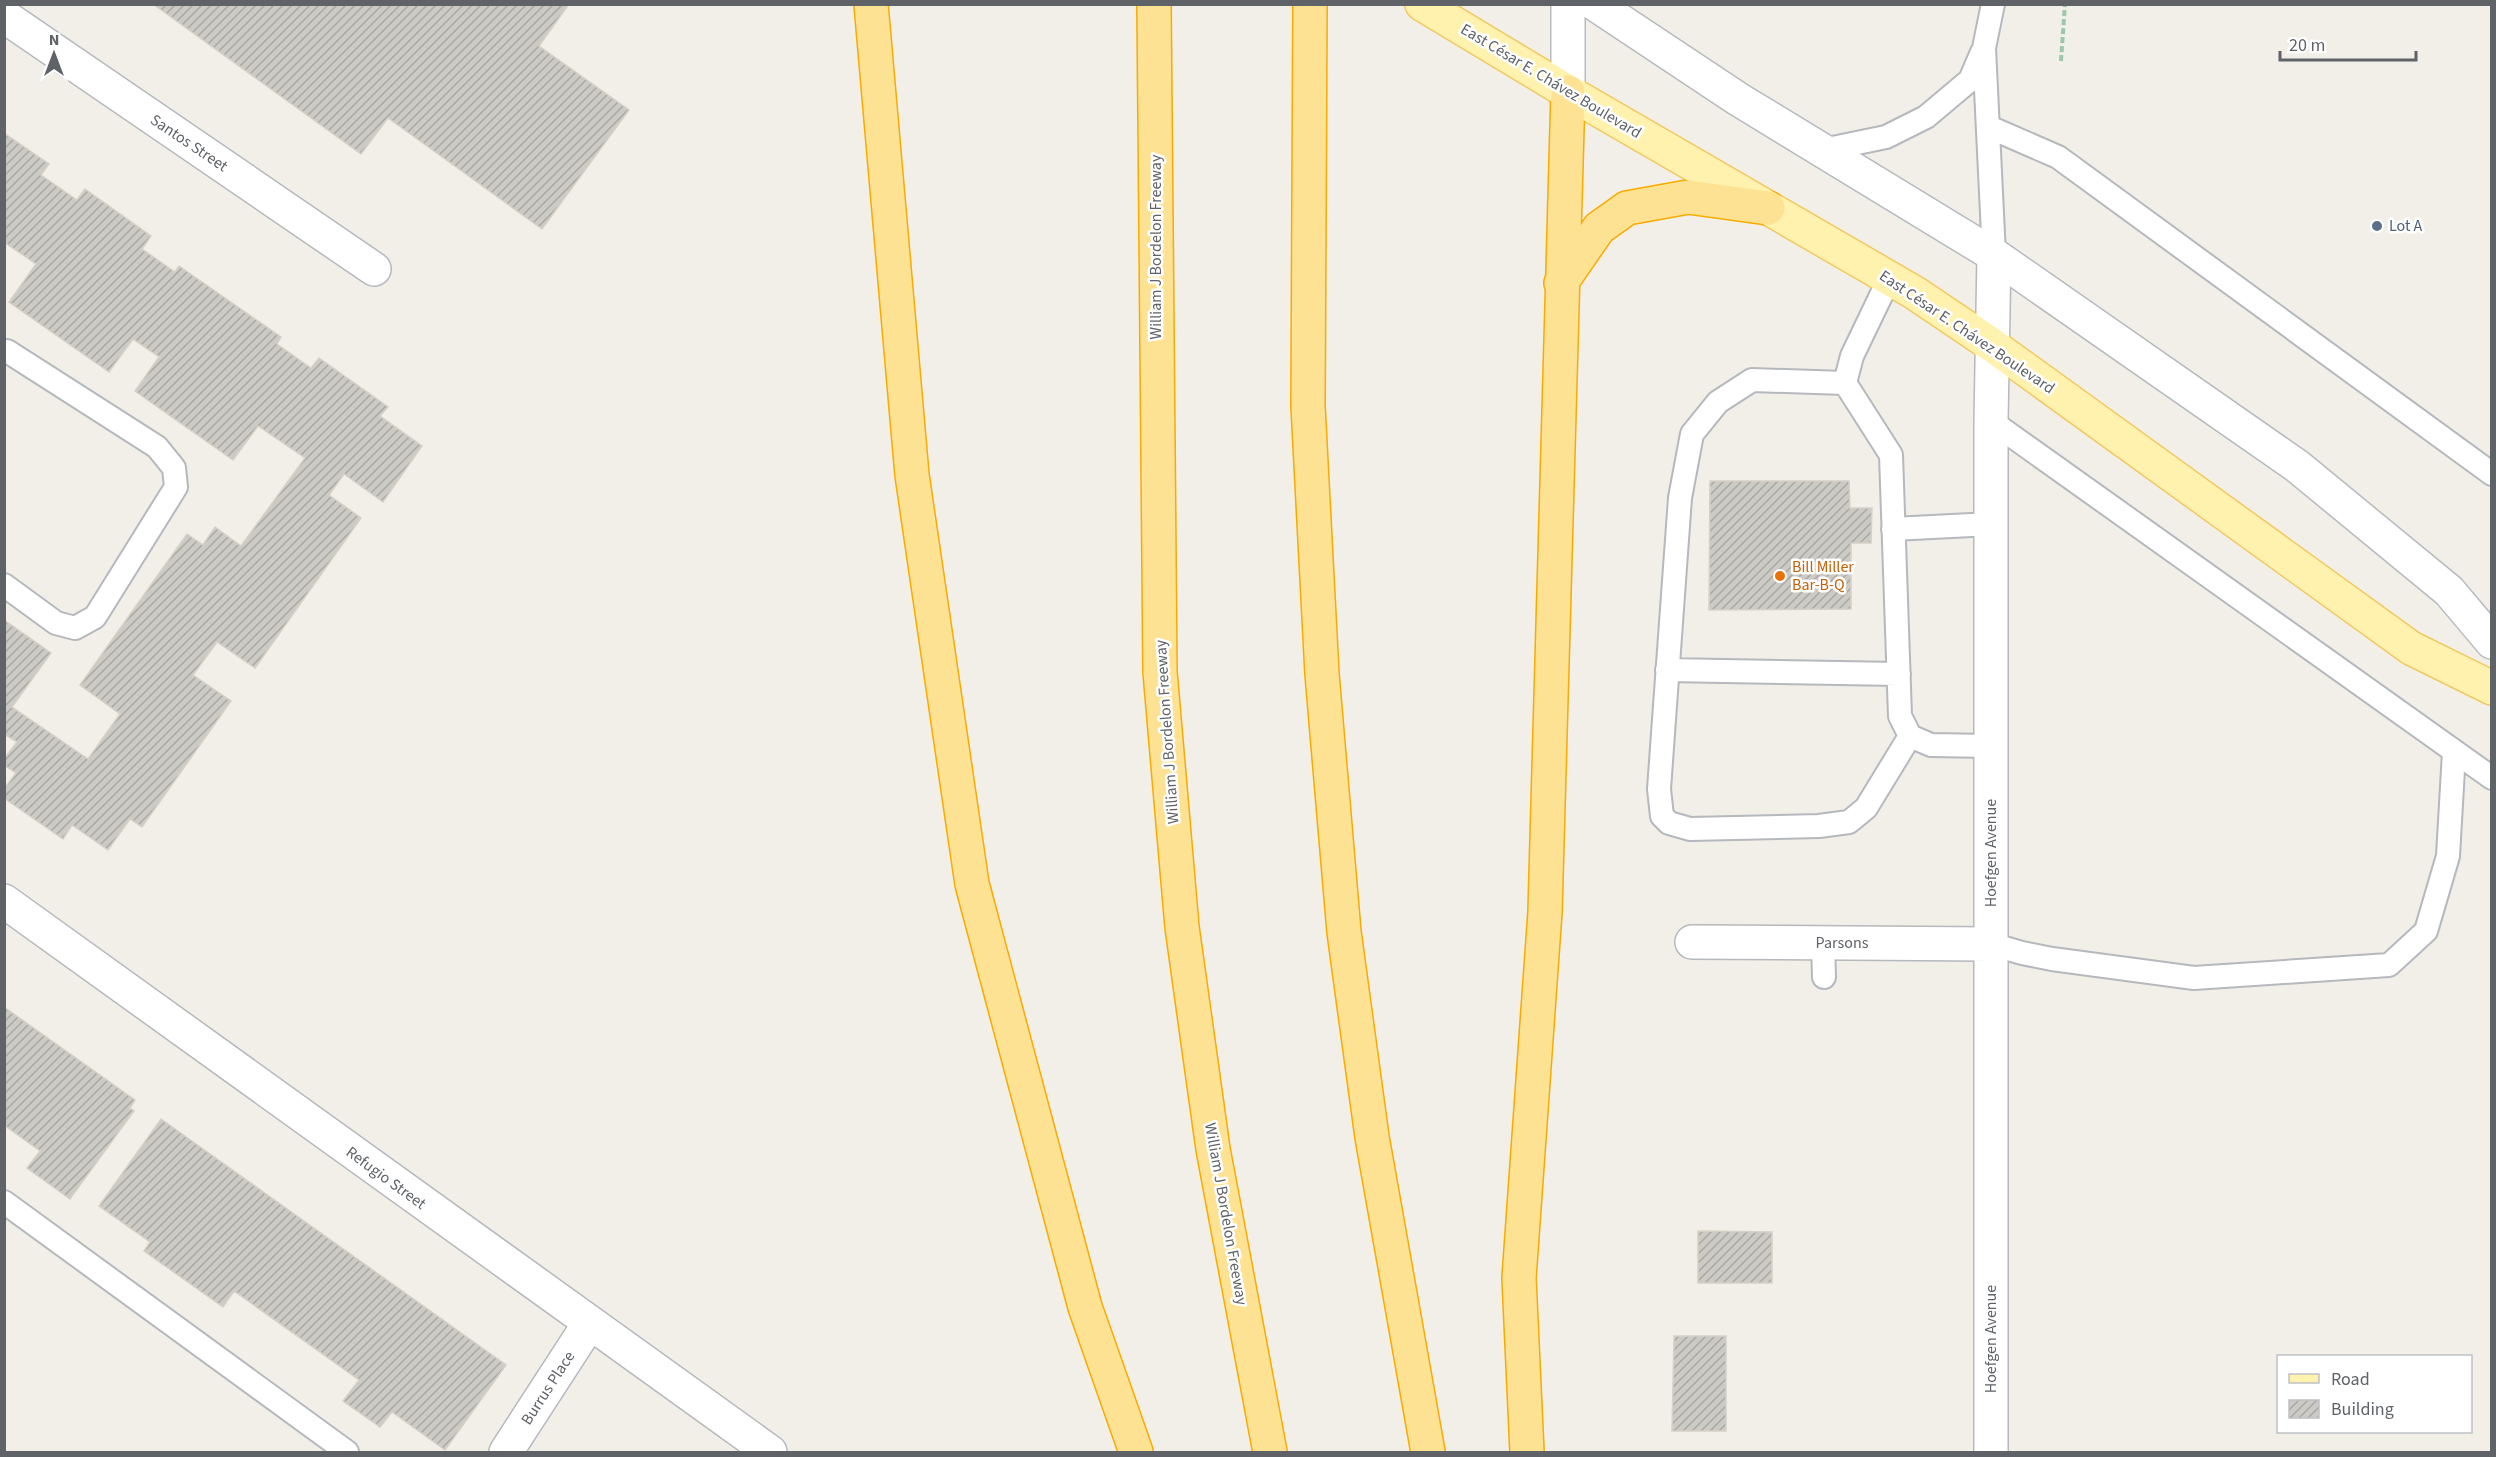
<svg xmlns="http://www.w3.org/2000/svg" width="2496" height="1457" font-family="'Source Sans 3',sans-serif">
	<defs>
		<pattern id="building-hatch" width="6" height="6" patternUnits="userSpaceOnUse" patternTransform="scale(1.5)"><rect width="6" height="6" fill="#cccac5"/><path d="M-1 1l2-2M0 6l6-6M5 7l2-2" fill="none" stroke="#a9a8a4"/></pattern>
	</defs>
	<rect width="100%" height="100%" fill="#f1efe8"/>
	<path fill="url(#building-hatch)" stroke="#d6d1c6" stroke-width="1.5" d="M153 4H569L539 46 629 110 542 229 388 118 361 154Z
		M4 133 49 164 41 175 77 200 85 189 151 236 142 249 175 272 179 266 281 337 277 344 311 368 319 358 388 407 380 416 422 446 383 502 344 474 329 495 361 518 255 668 217 642 193 675 231 701 142 827 130 819 108 850 72 825 63 839 4 798V789L16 773 4 765V759L17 742 4 734V620L51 653 12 707 88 759 120 714 80 685 187 534 203 545 215 527 241 546 305 458 258 426 233 460 135 391 159 357 133 339 109 372 9 302 36 264 4 242Z
		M1710 481H1849L1850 508H1872L1871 543H1851V609L1709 610Z
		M4 1007 135 1100 130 1108 134 1111 70 1199 27 1168 40 1151 4 1125Z
		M161 1119 506 1365 445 1450 392 1412 380 1427 343 1401 359 1380 234 1291 223 1307 144 1251 150 1242 99 1206Z
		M1698 1231 1772 1232V1283H1698Z
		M1674 1336H1726V1431H1672Z"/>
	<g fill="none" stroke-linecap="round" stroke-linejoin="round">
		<g stroke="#b5b8bc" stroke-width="26">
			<path id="service" d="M1993 4 1984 48 1994 255
				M1989 127 2058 157 2492 474
				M1823 150 1886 137 1926 117 1970 80 1982 52
				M1889 279 1852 356 1845 383 1891 455 1900 716 1910 736 1931 745 1991 746
				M4 352 7 351 157 447 174 468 176 487 95 617 75 628 56 623 4 585
				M1845 383 1752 380 1718 402 1692 434 1680 498 1659 789 1662 816 1669 823 1690 829 1819 826 1849 822 1866 808 1910 736
				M1991 421 2492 778
				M1893 529 1991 524
				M1667 670 1899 674
				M1823 943 1824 977
				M1991 944 2022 953 2052 959 2194 978 2389 965 2426 931 2448 856 2454 752
				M4 1202 347 1452"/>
		</g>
		<g stroke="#b5b8bc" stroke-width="36">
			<path id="minor" d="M4 16 374 269
				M4 901 770 1452
				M1692 942 1991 944
				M506 1452 589 1324
				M1991 1452V421L1994 255"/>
		</g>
		<g stroke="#b6babf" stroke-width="36">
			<path id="secondary" d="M1595 4 1738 99 1994 255 2297 466 2449 591 2492 642
				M1568 92V4"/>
		</g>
		<g stroke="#f2c960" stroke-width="36">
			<path id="primary" d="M1422 4 1568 92 1915 293 1992 345 2411 648 2492 688"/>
		</g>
		<g stroke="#f9ab00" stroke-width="36">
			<path id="motorway" d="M871 4 912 475 972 884 1085 1307 1136 1452
				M1154 4 1160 672 1182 927 1213 1149 1270 1452
				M1310 4 1308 406 1322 674 1344 932 1372 1137 1428 1452
				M1561 283 1599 228 1627 208 1688 197 1768 208
				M1527 1452 1519 1278 1545 912 1568 92"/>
		</g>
		<path stroke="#9cc7a9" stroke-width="4" stroke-dasharray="6 3" stroke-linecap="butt" d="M2061 61 2065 4"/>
		<use href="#service" stroke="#fff" stroke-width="22"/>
		<use href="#minor" stroke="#fff" stroke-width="33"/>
		<use href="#secondary" stroke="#fff" stroke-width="33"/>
		<use href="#primary" stroke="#fff2af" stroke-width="33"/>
		<use href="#motorway" stroke="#fde293" stroke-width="33"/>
	</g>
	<circle fill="#5c6f8a" stroke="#fff" stroke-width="2" cx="2377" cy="226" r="6"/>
	<circle fill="#e8710a" stroke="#fff" stroke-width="2" cx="1780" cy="576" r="6"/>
	<g text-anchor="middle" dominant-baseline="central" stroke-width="5" stroke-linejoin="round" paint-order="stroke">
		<g font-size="16" fill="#5f6368" stroke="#fff">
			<text transform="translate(1551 81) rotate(31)">East César E. Chávez Boulevard</text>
			<text transform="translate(189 143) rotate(34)">Santos Street</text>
			<text transform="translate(1156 247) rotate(-90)">William J Bordelon Freeway</text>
			<text transform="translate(1967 332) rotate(34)">East César E. Chávez Boulevard</text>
			<text transform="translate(1167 732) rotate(-94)">William J Bordelon Freeway</text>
			<text transform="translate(1991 853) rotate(-90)">Hoefgen Avenue</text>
			<text x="1842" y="943">Parsons</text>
			<text transform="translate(386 1178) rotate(36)">Refugio Street</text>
			<text transform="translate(1226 1214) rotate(80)">William J Bordelon Freeway</text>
			<text transform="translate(1991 1339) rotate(-90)">Hoefgen Avenue</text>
			<text transform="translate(548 1388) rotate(-57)">Burrus Place</text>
		</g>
		<g font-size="16" fill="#4e5e75" stroke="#fff" text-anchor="start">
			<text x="2389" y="226">Lot A</text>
		</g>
		<g font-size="16" fill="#c56008" stroke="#fff" text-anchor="start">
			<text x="1792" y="567">Bill Miller<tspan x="1792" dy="18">Bar-B-Q</tspan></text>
		</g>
	</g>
	<rect width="2496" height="1457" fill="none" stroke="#5f6368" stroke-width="12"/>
	<rect x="2277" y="1355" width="195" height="78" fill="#ffffff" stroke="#bfc1c3" stroke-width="1.5"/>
	<rect x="2289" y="1374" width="30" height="9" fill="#fff2af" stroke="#bfc1c3" stroke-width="1.5"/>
	<text x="2331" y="1385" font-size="18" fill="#5f6368">Road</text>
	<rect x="2289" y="1400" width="30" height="18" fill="url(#building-hatch)" stroke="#bfc1c3" stroke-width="1.5"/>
	<text x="2331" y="1415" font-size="18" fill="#5f6368">Building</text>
	<g transform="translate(54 54)" stroke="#ffffff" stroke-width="4.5" paint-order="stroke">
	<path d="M0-4.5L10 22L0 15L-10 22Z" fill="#5f6368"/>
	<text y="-9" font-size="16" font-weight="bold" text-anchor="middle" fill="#5f6368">N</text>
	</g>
	<path d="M2280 51v9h136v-9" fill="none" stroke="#5f6368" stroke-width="3"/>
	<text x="2289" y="51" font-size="18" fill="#5f6368" stroke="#ffffff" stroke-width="4.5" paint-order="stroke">20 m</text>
</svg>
